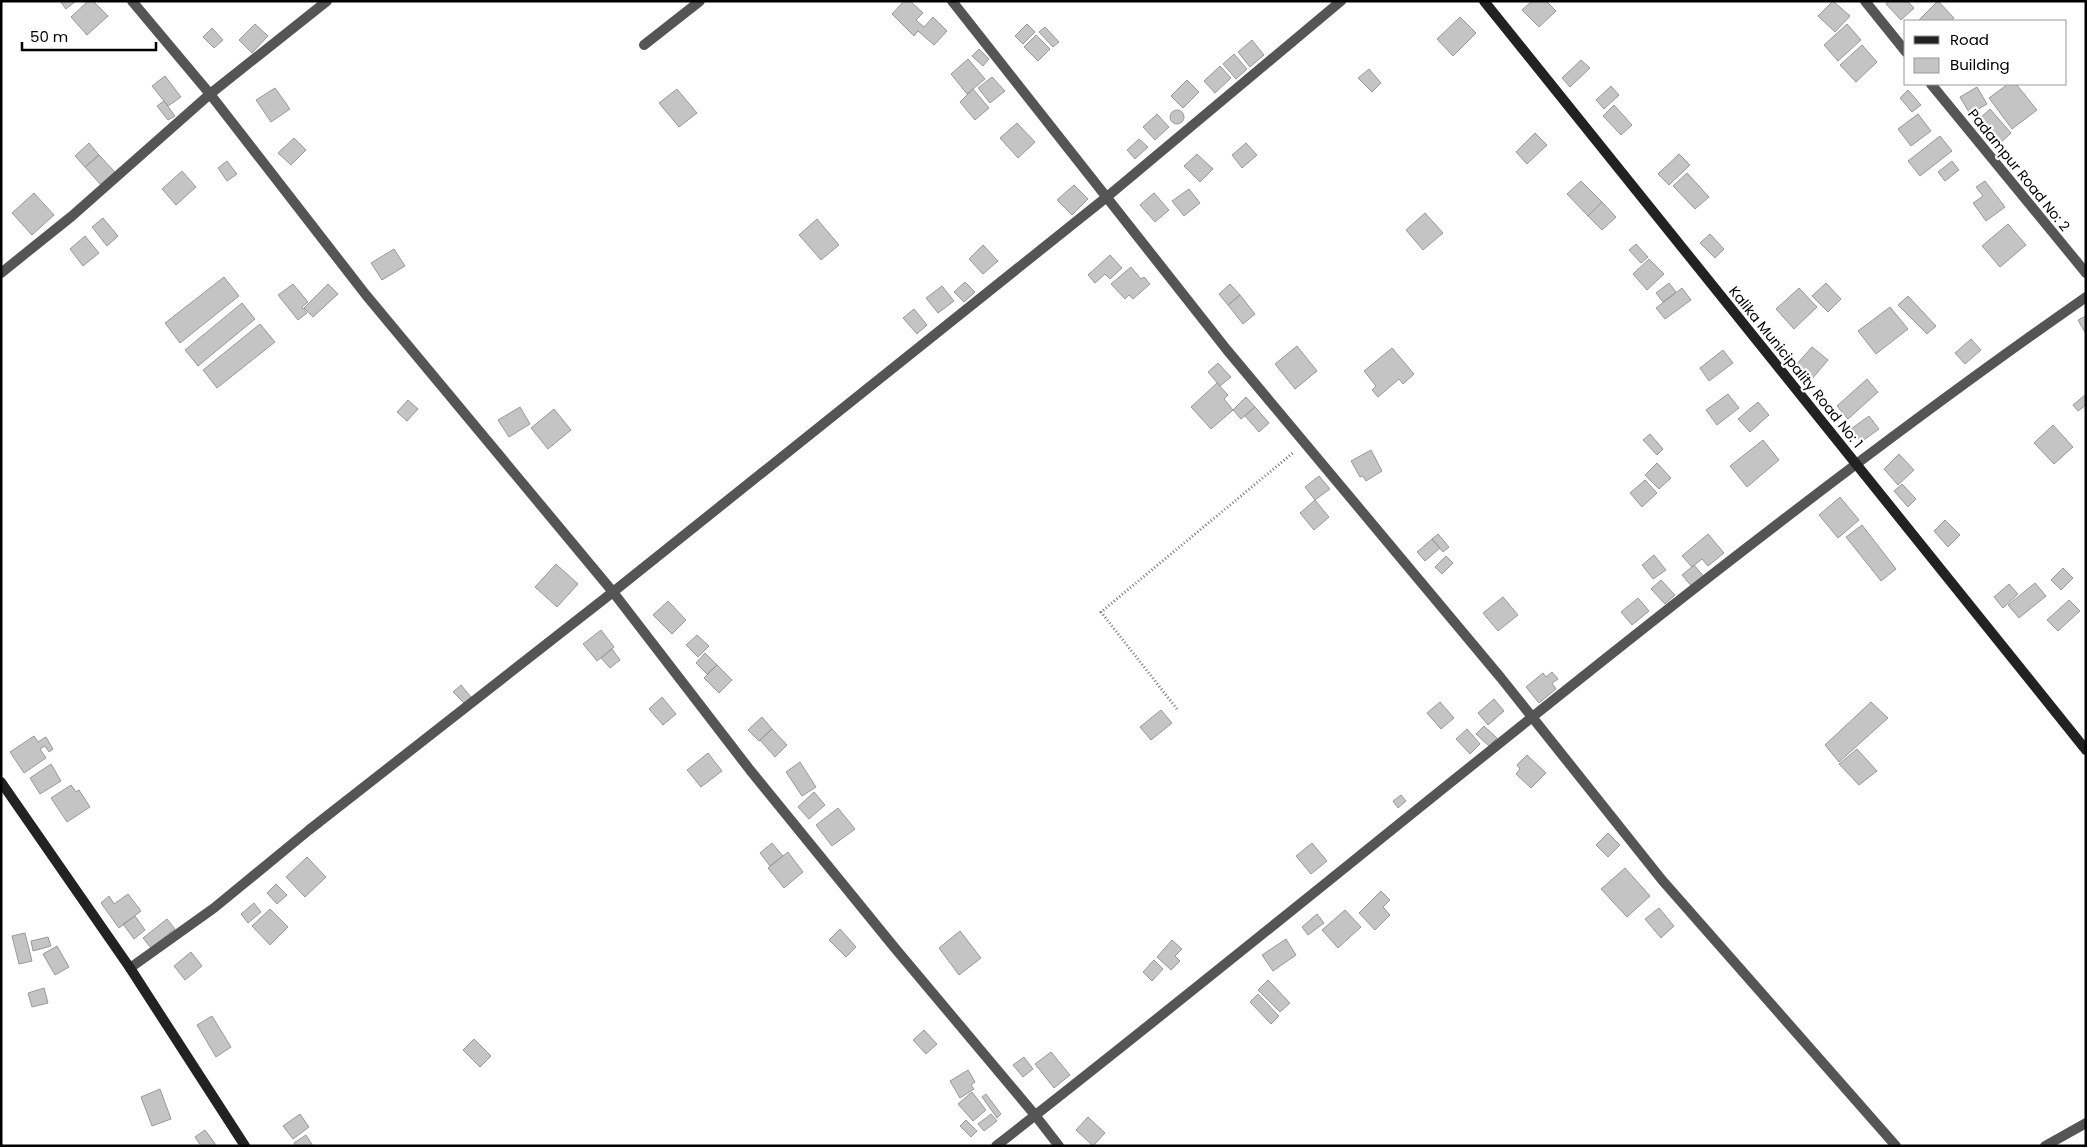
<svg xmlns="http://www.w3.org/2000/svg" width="2087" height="1147" font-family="Poppins,sans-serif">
	<rect width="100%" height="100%" fill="#fff"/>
	<path fill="#c4c4c4" stroke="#999" d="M60 1H76L66 9Z
		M88 1H93L108 16 87 35 71 17Z
		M904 1H910L923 13 916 20 924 27 933 17 947 31 934 45 918 31 914 36 892 14Z
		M1532 1H1546L1556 11 1539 27 1522 10Z
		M1833 1 1850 16 1835 32 1818 16Z
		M1888 1H1907L1914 8 1901 20 1886 4Z
		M1938 1 1954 18 1951 21H1918Z
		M1460 17 1476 33 1453 56 1437 39Z
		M255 24 268 36 252 53 239 40Z
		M1027 24 1035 32 1023 44 1015 36Z
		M1847 24 1861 40 1838 61 1824 45Z
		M1045 27 1059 42 1053 47 1039 32Z
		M212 28 223 40 214 48 203 37Z
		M1036 35 1050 49 1038 61 1024 47Z
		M1252 40 1264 55 1250 67 1238 52Z
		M1862 45 1877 62 1856 82 1840 65Z
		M979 49 989 59 983 66 972 56Z
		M1234 54 1247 69 1236 79 1223 64Z
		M968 59 985 79 967 94 951 74Z
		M1581 60 1590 68 1570 87 1562 78Z
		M1220 66 1231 78 1215 93 1204 81Z
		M1369 69 1381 83 1372 92 1358 78Z
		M165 76 181 97 168 106 152 86Z
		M992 77 1005 91 990 103 978 88Z
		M1187 80 1199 92 1183 108 1171 96Z
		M2008 84H2016L2037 110 2012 129 1989 98Z
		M1611 86 1619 95 1604 109 1596 100Z
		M1977 87 1987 104 1970 114 1960 97Z
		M275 88 290 109 271 122 256 100Z
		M677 89 697 113 679 127 659 103Z
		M973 89 989 108 975 120 960 102Z
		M1908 90 1921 105 1912 112 1900 98Z
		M164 101 175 116 168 120 157 106Z
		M1614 105 1632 125 1621 135 1603 116Z
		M1990 109 2011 133 1998 145 1977 121Z
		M1170 117a7 7 0 1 1 14 0a7 7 0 1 1-14 0Z
		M1157 114 1169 127 1155 140 1143 127Z
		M1918 114 1931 131 1911 146 1898 129Z
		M1017 123 1035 142 1018 158 1000 138Z
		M1535 133 1547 145 1527 164 1516 152Z
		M1940 136 1952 151 1920 176 1908 161Z
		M294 138 306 150 291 165 278 153Z
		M1139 139 1148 147 1135 159 1127 150Z
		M89 143 99 155 85 167 75 156Z
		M1246 143 1257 155 1242 168 1232 155Z
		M1197 154 1213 169 1200 182 1184 166Z
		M1679 154 1690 165 1669 185 1658 174Z
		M99 155 115 172 101 185 85 167Z
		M227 161 237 174 227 181 218 168Z
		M1952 161 1959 170 1945 181 1938 172Z
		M182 171 196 187 176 205 162 189Z
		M1687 173 1709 197 1695 209 1673 186Z
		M1581 181 1602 202 1588 216 1567 194Z
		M1985 181 2005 207 1986 221 1973 203 1983 196 1976 187Z
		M1074 185 1088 199 1072 215 1057 200Z
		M1189 189 1200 203 1184 216 1172 201Z
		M34 193 54 215 32 235 12 213Z
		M1154 193 1169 210 1155 222 1140 205Z
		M1602 202 1616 217 1602 230 1588 216Z
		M1425 213 1443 233 1423 250 1406 230Z
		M103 218 118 236 107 246 92 227Z
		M817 219 839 245 821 260 799 235Z
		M2008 224 2026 245 2000 267 1982 246Z
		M1710 234 1724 249 1715 258 1700 243Z
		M85 236 99 253 83 266 70 249Z
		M1636 244 1648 257 1641 263 1629 250Z
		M983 245 998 261 983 274 969 259Z
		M394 249 405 266 382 280 371 263Z
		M1110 255 1122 268 1110 279 1105 274 1095 283 1088 275Z
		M1649 259 1664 274 1647 290 1633 274Z
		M1131 267 1141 279 1144 277 1150 284 1133 299 1129 295 1125 299 1111 284Z
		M224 277 239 296 180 343 165 323Z
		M965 282 975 292 964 302 954 292Z
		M1669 283 1676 292 1663 302 1656 293Z
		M1826 283 1841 299 1828 312 1812 296Z
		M293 284 308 302 302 307 307 313 298 320 278 295Z
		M328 284 338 294 313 317 304 308Z
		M1230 284 1240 295 1228 305 1219 294Z
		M942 286 954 301 938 313 926 298Z
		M1682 288 1691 300 1665 319 1656 308Z
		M1799 288 1817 307 1794 329 1776 309Z
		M1240 295 1255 314 1243 324 1228 305Z
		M1908 296 1936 326 1927 334 1898 305Z
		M242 303 255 319 198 366 185 350Z
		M1890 307 1908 329 1876 354 1858 331Z
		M914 309 927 325 917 334 903 318Z
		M2086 316V334L2078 320Z
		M260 324 275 342 217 388 203 370Z
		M1971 339 1981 350 1965 364 1955 353Z
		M1297 346 1317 371 1295 389 1275 364Z
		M1812 347 1828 360 1811 380 1795 366Z
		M1392 348 1414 374 1403 384 1399 379 1378 397 1372 390 1376 386 1364 371Z
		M1723 350 1733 363 1709 381 1700 368Z
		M1218 363 1231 377 1220 386 1208 372Z
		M1867 379 1878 392 1848 419 1837 406Z
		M1217 383 1228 395 1224 399 1233 410 1211 429 1191 407Z
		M1728 394 1739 408 1717 425 1706 410Z
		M2085 395 2086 405 2078 411 2073 405Z
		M1246 397 1255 407 1241 419 1233 410Z
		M408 400 418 409 407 421 397 412Z
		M1758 402 1769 415 1750 432 1738 419Z
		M520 407 530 424 509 437 498 420Z
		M1255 407 1269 423 1259 432 1245 416Z
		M554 409 571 430 548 449 531 428Z
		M1869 416 1879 429 1861 442 1851 429Z
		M2053 425 2073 447 2054 464 2034 443Z
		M1650 434 1663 449 1657 455 1643 440Z
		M1763 440 1779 460 1747 487 1730 466Z
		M1371 450 1382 471 1366 481 1363 476 1360 477 1351 461Z
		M1899 454 1914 470 1898 485 1884 469Z
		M1657 463 1671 478 1659 489 1645 475Z
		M1319 476 1330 489 1315 500 1305 487Z
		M1645 480 1657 493 1642 507 1630 493Z
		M1902 484 1916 499 1908 507 1894 491Z
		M1840 497 1859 520 1838 538 1819 515Z
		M1315 500 1329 517 1314 530 1300 513Z
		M1945 520 1960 535 1948 547 1934 531Z
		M1862 525 1896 569 1881 581 1846 537Z
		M1438 534 1449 547 1443 552 1432 539Z
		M1708 534 1724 553 1708 566 1702 559 1692 567 1682 556Z
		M1432 539 1440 548 1425 561 1417 552Z
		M1654 555 1666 570 1653 579 1642 565Z
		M1446 556 1453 563 1442 574 1435 567Z
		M556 564 578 584 557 607 535 587Z
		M1694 565 1706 579 1694 589 1682 575Z
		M2063 568 2073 578 2061 590 2051 580Z
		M1661 580 1675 595 1665 604 1651 589Z
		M2035 583 2046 596 2019 618 2008 605Z
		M2009 584 2018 594 2003 608 1994 597Z
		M1503 597 1518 615 1498 631 1483 613Z
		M1638 598 1649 611 1632 625 1621 612Z
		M2069 600 2080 611 2058 631 2047 620Z
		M668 601 686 620 672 634 653 615Z
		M601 630 614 647 597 661 583 644Z
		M697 635 709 646 698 657 686 645Z
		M612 649 620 660 610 668 601 658Z
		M705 653 717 665 707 674 696 663Z
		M717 665 732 680 719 693 704 678Z
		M1552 672 1558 679 1552 683 1556 689 1539 703 1526 687 1543 673 1546 677Z
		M461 685 471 697 464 703 453 692Z
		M662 697 676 714 663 725 649 709Z
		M1494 699 1504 711 1488 725 1478 713Z
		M1440 702 1454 718 1441 729 1427 713Z
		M1871 702 1888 718 1839 762 1825 745Z
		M1161 710 1172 723 1151 740 1140 727Z
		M762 717 772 729 759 741 748 730Z
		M1484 726 1497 738 1489 746 1476 734Z
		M772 729 787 745 775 757 760 740Z
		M1467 729 1480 744 1470 754 1456 739Z
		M34 736 38 742 46 737 53 749 49 752 45 746 40 749 46 758 24 773 10 752Z
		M1857 749 1877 771 1859 785 1839 764Z
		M708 753 722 771 701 787 687 770Z
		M1527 755 1546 773 1531 788 1516 774 1520 769 1517 765Z
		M800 762 816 787 802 796 786 772Z
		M51 764 61 781 40 794 30 778Z
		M71 785 76 792 79 790 90 807 67 822 51 798Z
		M814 792 825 805 809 819 798 807Z
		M1401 795 1406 801 1398 808 1393 801Z
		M838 808 855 829 832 846 816 825Z
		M1608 833 1620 845 1608 857 1596 845Z
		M772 843 783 856 770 866 760 853Z
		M1312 843 1327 861 1311 874 1296 856Z
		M788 852 803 872 784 888 768 868Z
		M307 857 326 877 305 897 286 877Z
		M1625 868 1650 896 1627 917 1601 889Z
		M276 884 287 895 277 904 267 893Z
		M1381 891 1390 900 1383 907 1390 915 1375 930 1359 913Z
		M128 894 141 911 119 928 101 903 109 896 114 904Z
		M254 903 261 912 248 923 241 914Z
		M1659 908 1674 926 1661 938 1645 919Z
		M270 909 288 927 270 945 252 926Z
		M1345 910 1361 927 1338 948 1322 930Z
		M1317 914 1324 923 1308 935 1302 927Z
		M135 916 145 930 134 939 123 924Z
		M167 919 175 929 151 948 143 938Z
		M840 929 856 947 846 957 829 940Z
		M960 931 981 958 959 975 939 948Z
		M25 933 32 961 19 964 12 936Z
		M48 937 51 946 33 951 31 941Z
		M1286 939 1296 955 1273 971 1262 955Z
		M1172 940 1182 949 1175 956 1180 961 1171 970 1157 957Z
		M57 946 69 967 55 975 43 954Z
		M191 952 202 966 185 980 174 966Z
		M1154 960 1163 969 1152 981 1143 972Z
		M1268 980 1290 1003 1280 1012 1258 990Z
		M44 988 48 1003 32 1007 28 993Z
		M1258 994 1279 1016 1271 1024 1250 1002Z
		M212 1016 231 1047 216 1057 197 1025Z
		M924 1030 937 1044 926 1054 913 1040Z
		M474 1039 491 1056 480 1067 463 1050Z
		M1051 1052 1070 1075 1054 1088 1035 1064Z
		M1024 1057 1033 1069 1023 1077 1013 1065Z
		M968 1070 975 1082 971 1085 974 1089 960 1098 950 1081Z
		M160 1089 171 1119 152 1126 141 1097Z
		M972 1092 986 1110 973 1121 958 1104Z
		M986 1094 1001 1114 997 1118 982 1097Z
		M300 1114 309 1127 293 1139 283 1126Z
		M991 1114 997 1121 984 1131 978 1124Z
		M1088 1117 1105 1133 1093 1146 1076 1130Z
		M966 1120 977 1131 971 1137 960 1126Z
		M205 1130 216 1145 215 1146H201L195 1137Z
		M306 1135 313 1146H296L294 1143Z"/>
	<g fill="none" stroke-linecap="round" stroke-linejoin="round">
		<path stroke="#777" stroke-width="3" stroke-dasharray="1 2.5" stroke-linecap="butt" d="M1177 709 1101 612 1294 452"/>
		<path stroke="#555" stroke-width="10" d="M132 1 210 94 366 295 613 592 750 770 894 947 1035 1115 1059 1146
			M952 1 1227 350 1501 678 1662 880 1896 1146
			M1865 1 1906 52
			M644 45 700 1
			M1931 84 2086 273
			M1 273 72 216 210 94 327 1
			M130 968 214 908 309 830 613 592 1108 196 1341 1
			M996 1146C1359 863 1708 561 2086 297
			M2045 1146 2086 1123"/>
		<path stroke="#222" stroke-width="10" d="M1484 1 2086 750
			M1 782 130 968 245 1146"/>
	</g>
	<g text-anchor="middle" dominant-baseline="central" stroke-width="4.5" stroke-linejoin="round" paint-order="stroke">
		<g font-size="14" fill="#000" stroke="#fff">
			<text transform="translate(2019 170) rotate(51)">Padampur Road No: 2</text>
			<text transform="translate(1796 367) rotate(51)">Kalika Municipality Road No: 1</text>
		</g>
	</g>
	<rect width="2087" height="1147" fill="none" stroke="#000000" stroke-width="5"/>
	<rect x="1904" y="20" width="162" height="65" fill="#ffffff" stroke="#999999"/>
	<rect x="1914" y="36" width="25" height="8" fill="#222222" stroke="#999999"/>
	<text x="1950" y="45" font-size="15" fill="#000000">Road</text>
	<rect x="1914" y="58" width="25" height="15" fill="#c4c4c4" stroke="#999999"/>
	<text x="1950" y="70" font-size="15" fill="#000000">Building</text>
	<path d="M22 42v8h134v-8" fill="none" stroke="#000000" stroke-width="2.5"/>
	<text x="30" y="42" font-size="15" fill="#000000" stroke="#ffffff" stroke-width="4" paint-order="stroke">50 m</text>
</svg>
